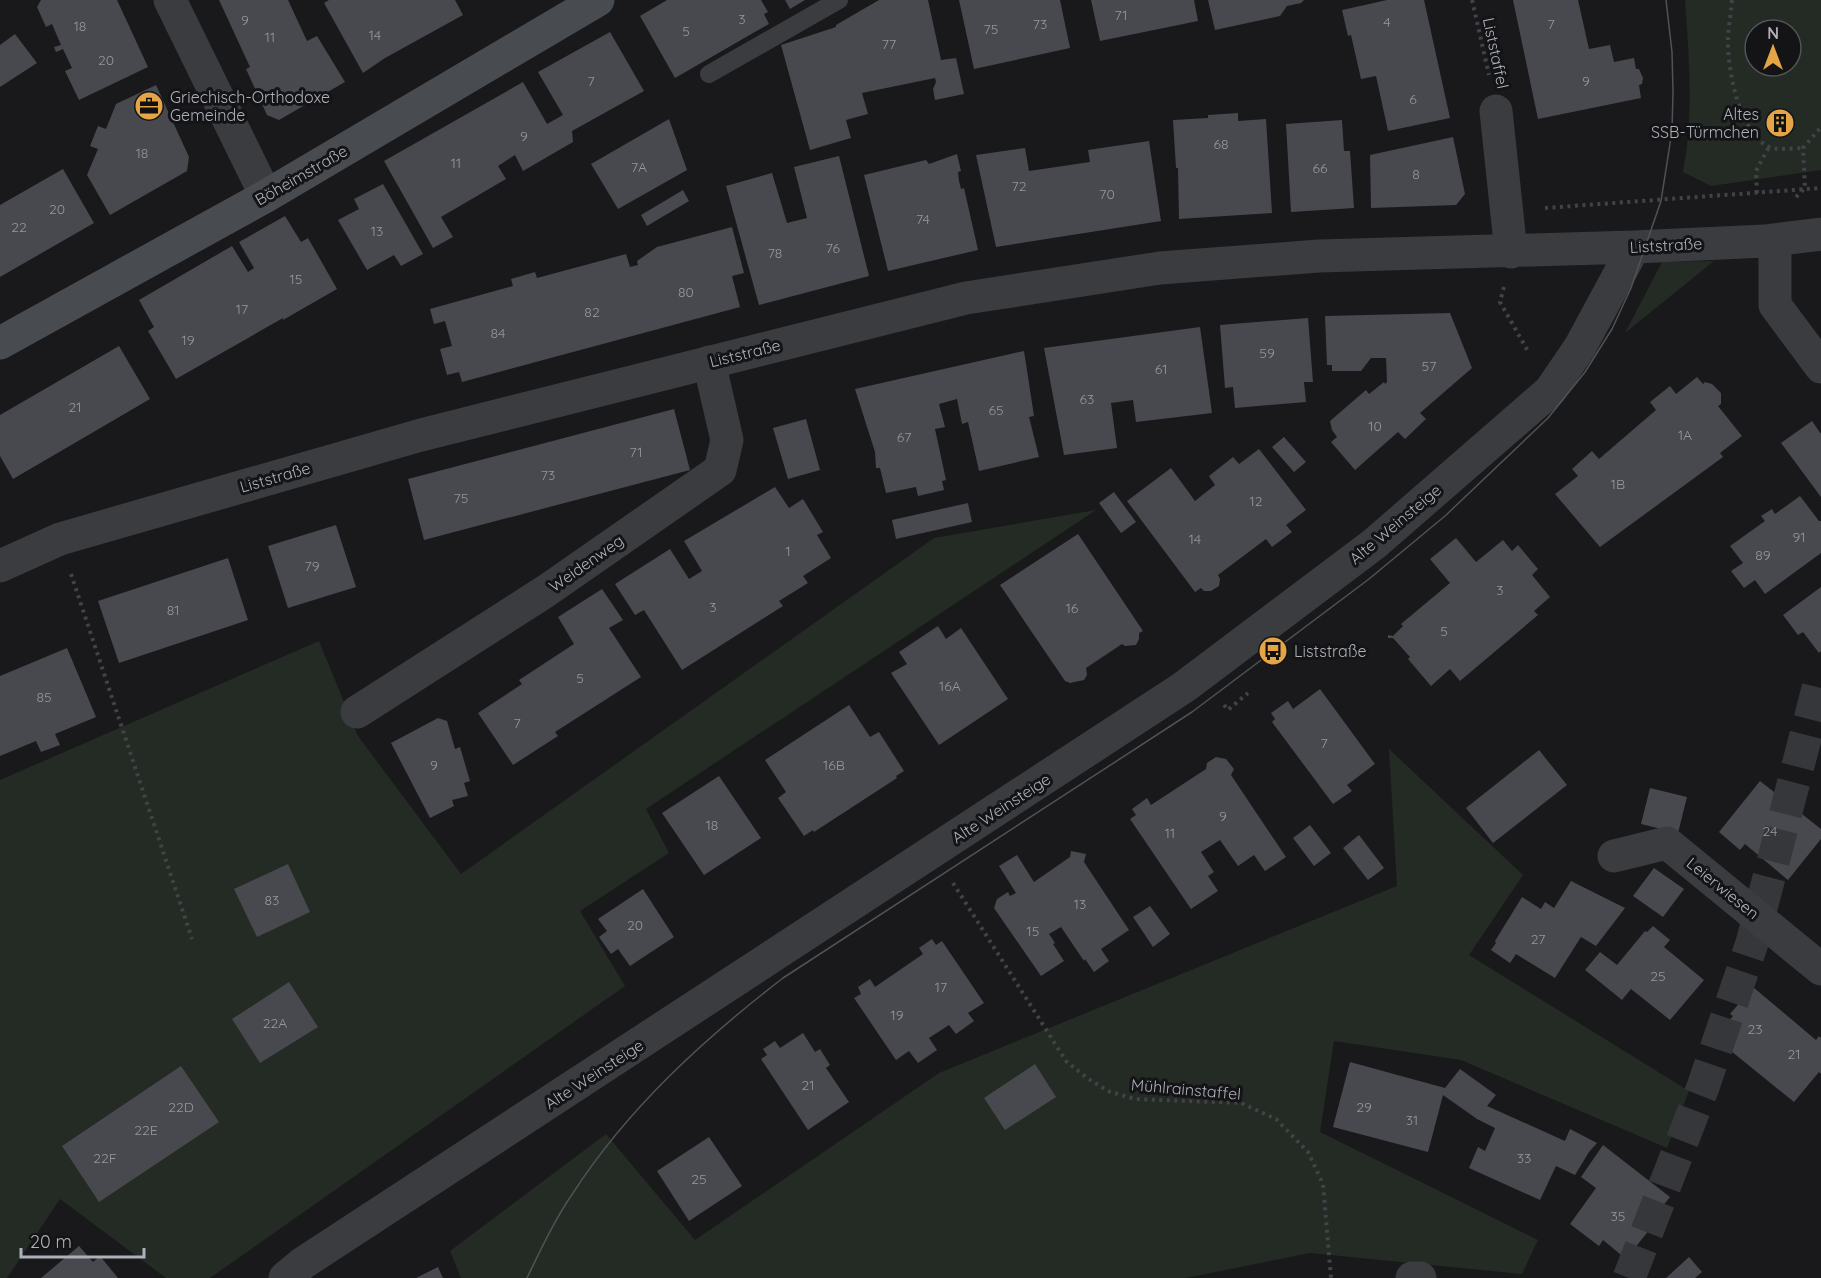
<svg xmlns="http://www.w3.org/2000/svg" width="1821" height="1278" font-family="Quicksand,sans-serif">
	<rect width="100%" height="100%" fill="#19191b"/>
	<path fill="#232b24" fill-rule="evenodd" d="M1685 0H1821V170L1711 186 1683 172C1694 114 1689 58 1685 0ZM1755 30H1791V66H1755Z
		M1714 261 1625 333 1662 262Z
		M1096 510 646 809 669 853 580 911 625 986 210 1278H166L60 1199 7 1278H0V780L319 641 358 736 461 874 934 538Z
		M1389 749 1523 875 1469 955 1689 1091 1667 1148 1461 1060 1334 1041 1320 1132 1538 1240 1522 1274 1310 1253 1186 1278H461L450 1251 606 1134 695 1240 939 1073 1397 886Z"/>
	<path fill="#48494e" d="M41 0H117L148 67 79 100 65 71 72 68 63 49 56 52 54 47 61 45 52 24 46 27 37 7Z
		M219 0H288L307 41 317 36 345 82 279 120 267 115 246 69 250 67Z
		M329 0H455L463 15 385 58 363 73 324 3Z
		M667 0H761L768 12 764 14 769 24 675 78 640 16Z
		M785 0H805L790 9Z
		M879 0H928L941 60 956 58 964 94 935 100 933 89 936 82 935 78 862 93 868 114 846 120 851 138 810 150 781 45 836 27V25Z
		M959 0H1060L1070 48 974 69Z
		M1091 0H1194L1198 21 1100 41Z
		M1208 0H1304L1301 3 1287 6 1280 16 1215 30Z
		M1387 0H1424L1450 118 1388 131 1376 76 1361 79 1351 35 1348 36 1342 10Z
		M1513 0H1578L1589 49 1610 45 1614 62 1634 58 1636 69H1639L1643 78 1642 84 1639 85 1641 98 1538 119Z
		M610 32 644 91 572 131 573 142 523 171 515 155 498 166 506 179 441 217 453 237 433 248 384 161 523 82 547 124 563 115 538 72Z
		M15 34 37 63 0 87V45Z
		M156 85 189 157 187 171 110 215 87 175 98 149 90 146 98 126 106 129 116 104Z
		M1238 113V121L1266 119 1272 213 1179 219 1178 168H1176L1173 120 1208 118V115Z
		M1776 115H1784L1790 118 1791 124 1789 129 1783 132 1770 129 1768 122 1770 117Z
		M669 119 687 170 618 209 591 164Z
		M1342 120 1344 151H1350L1354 208 1291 212 1286 124Z
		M1453 137 1465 194 1456 205 1371 208 1370 155Z
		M1149 141 1161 221 996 247 976 155 1025 148 1029 171 1090 162 1088 150Z
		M957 154 961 171 958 172 959 181 961 189 964 188 978 250 888 271 864 175 926 160 929 164Z
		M839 156 869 276 759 305 726 186 772 173 787 223 807 218 794 167Z
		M63 169 94 223 0 277V205Z
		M383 184 423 254 401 266 394 255 367 270 338 220 359 209 354 199Z
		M683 190 689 201 647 226 641 215Z
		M285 216 301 242 308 238 337 289 283 320V318L176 379 148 331 154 327 139 300 232 246 248 272 254 268 239 242Z
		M732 227 744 273 732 276 740 307 462 382 459 372 447 375 440 349 452 346 445 321 434 324 430 309 513 286 511 279 535 272 537 278 626 254 630 267 638 265 637 261 657 247Z
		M1450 313 1472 368 1420 413 1426 419 1405 439 1398 432 1355 470 1331 442 1337 437 1332 430 1330 421 1366 390 1369 394 1384 382 1385 384 1387 382 1386 358H1371L1361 371H1332V365H1327L1325 316Z
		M1308 318 1313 382H1304L1306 402 1235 408 1233 387 1225 388 1220 325Z
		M1200 327 1212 413 1136 422 1133 400 1111 403 1117 448 1064 455 1044 348Z
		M119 346 150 399 13 479 0 456V415Z
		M1024 351 1034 416 1029 417 1039 457 979 471 968 422 962 424 957 399 939 404 945 427 935 429 946 480 942 481 944 490 918 496 916 487 886 493 880 468H876L875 452 855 389Z
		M1697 377 1703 384 1705 382 1712 384 1721 393V404L1718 406 1742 436 1720 453 1723 457 1600 547 1555 494 1578 476 1572 469 1592 451 1599 459 1656 410 1650 402 1670 386 1676 394Z
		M674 409 690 470 424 540 408 479Z
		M806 419 820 470 788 479 773 428Z
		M1812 421 1821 434V497L1781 443Z
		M1284 437 1306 462 1294 472 1272 447Z
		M1259 449 1306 510 1286 525 1292 532 1272 547 1266 539 1218 575 1220 579 1219 586 1211 591H1204L1201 588 1195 592 1127 501 1171 468 1195 501 1215 485 1209 476 1233 457 1239 464Z
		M775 487 789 508 803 499 823 532 817 535 831 558 803 576 808 583 779 601 783 606 682 670 644 610 635 615 615 584 670 549 689 579 702 571 684 541Z
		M1114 492 1136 522 1121 533 1099 503Z
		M1800 496 1819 521H1821V553L1765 594 1755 580 1744 588 1731 571 1743 563 1730 546 1765 521 1761 516 1772 509 1775 514Z
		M968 503 972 522 896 539 892 520Z
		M336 525 356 587 288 608 268 546Z
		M1078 534 1143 631 1139 633V639L1136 645 1125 646 1122 644 1086 668 1087 675 1084 680 1070 683 1065 681 1000 585Z
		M1456 538 1476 562 1503 540 1512 551 1518 545 1538 569 1532 575 1550 597 1534 611 1538 615 1460 681 1450 669 1431 686 1408 659 1410 657 1393 638H1388V635L1393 636 1403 626 1401 624 1450 583 1430 559Z
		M228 558 248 620 119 663 98 601Z
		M1821 587V651L1819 653 1803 632 1798 635 1783 615Z
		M602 589 623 620 609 628 641 677 555 732 558 736 513 765 478 713 522 684 519 680 574 644 558 617Z
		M938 626 946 639 961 628 1008 699 939 745 891 673 907 664 899 652Z
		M67 648 96 717 55 734 60 745 41 752 36 741 0 756V676Z
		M1320 689 1375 764 1347 785 1352 791 1333 804 1272 722 1275 719 1271 713 1288 701 1293 709Z
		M849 705 870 737 879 732 904 771 896 776 897 778 814 832 813 830 804 836 778 798 786 792 765 760Z
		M438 718 447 721 455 749 460 747 470 781 464 783 468 796 452 800 454 806 430 818 391 743Z
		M1539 750 1567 785 1493 843 1466 808Z
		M1216 757 1226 759 1234 769 1231 775 1286 857 1265 871 1254 855 1238 866 1220 840 1201 852 1214 872 1208 876 1218 891 1191 909 1130 819 1136 815 1132 809 1147 798 1151 805 1206 769 1207 763Z
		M719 776 761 838 704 875 662 813Z
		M1760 781 1821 829V839L1788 880 1745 844 1740 850 1719 832Z
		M1650 788 1687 797 1678 833 1641 824Z
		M1310 825 1331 853 1314 866 1293 838Z
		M1359 835 1384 868 1368 880 1343 848Z
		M1071 851 1086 854 1084 862 1129 930 1101 949 1109 961 1094 972 1085 959 1084 961 1061 927 1049 934 1055 943 1053 944 1064 961 1041 976 994 908 997 899 1008 892 1010 896 1016 893 999 866 1017 855 1034 882 1070 857Z
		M288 864 310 912 257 937 234 889Z
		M1654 868 1684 889 1663 917 1633 896Z
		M1571 881 1625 908 1596 946 1581 937 1555 978 1516 954 1510 963 1491 950 1496 943 1495 941 1522 897 1541 909 1545 902 1554 908Z
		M643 889 674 937 630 966 618 949 611 954 599 937 607 931 598 919Z
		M1150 906 1170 934 1153 947 1133 917Z
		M1653 926 1670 940 1664 947 1704 980 1670 1020 1631 989 1622 1000 1585 970 1600 952 1617 965 1645 931 1647 932Z
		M932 939 936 945 942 941 984 1003 968 1013 974 1021 956 1034 949 1025 929 1038 937 1050 918 1063 909 1051 896 1060 854 998 861 994 858 987 870 979 875 987 923 954 919 948Z
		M289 982 318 1027 260 1063 232 1019Z
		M1753 987 1816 1040 1819 1036 1821 1038V1074L1819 1072 1794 1102 1715 1038 1733 1016 1730 1014Z
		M803 1033 815 1052 820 1049 830 1065 826 1068 849 1102 808 1130 761 1059 767 1055 763 1049 775 1041 780 1048Z
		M1350 1062 1445 1088 1460 1069 1496 1095 1487 1106 1565 1141 1570 1129 1597 1143 1589 1152 1575 1175 1556 1166 1540 1200 1469 1168 1478 1147 1485 1151 1495 1128 1477 1119 1443 1095 1428 1152 1333 1127Z
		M1035 1064 1056 1097 1005 1130 984 1098Z
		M181 1066 219 1122 99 1202 62 1146Z
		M709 1137 742 1186 689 1221 657 1171Z
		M1603 1145 1670 1197 1658 1212 1662 1214 1626 1259 1603 1240 1599 1246 1570 1224 1596 1188 1581 1177Z
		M79 1246 93 1262 100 1256 118 1278H41Z
		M1689 1257 1702 1272 1695 1278H1666Z
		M438 1267 443 1278H416Z"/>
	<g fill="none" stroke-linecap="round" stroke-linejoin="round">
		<path stroke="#36373b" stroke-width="33" stroke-dasharray="33 16" stroke-linecap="butt" d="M1629 1278 1703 1087 1752 943 1821 677"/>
		<path stroke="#404347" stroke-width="4" stroke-dasharray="3 4.5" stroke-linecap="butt" d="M1472 0 1489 75
			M1732 0C1731 12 1729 24 1728 37 1727 68 1738 129 1767 146 1775 151 1793 148 1803 148
			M1757 193 1756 171 1769 147
			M1796 197 1805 188 1803 148 1821 127
			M1545 208 1821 188
			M1504 287 1500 302 1529 353
			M71 574 192 939
			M1224 705 1228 710 1248 693
			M953 883 1066 1061 1087 1078 1108 1091 1135 1099 1241 1103 1276 1119 1308 1152 1323 1184 1331 1278"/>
		<path stroke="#3a3c40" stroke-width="18" d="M709 74 839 0"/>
		<path stroke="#3a3c40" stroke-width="33" d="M170 0 266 196
			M1496 111 1511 252
			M1775 240V305L1821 367
			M0 566 60 539 421 435 966 298 1160 268 1319 256 1634 247 1765 241 1821 234
			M357 712 546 591 720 470 727 440 709 362
			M1614 856 1667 843 1821 969
			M285 1278 303 1263 1184 687 1374 544 1550 391 1580 347 1634 247
			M1412 1278H1420"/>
		<path stroke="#484b50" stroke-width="33" d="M0 343 266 196 598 0"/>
		<path stroke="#4f5257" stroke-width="1.5" d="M527 1278C541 1249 555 1219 573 1193 628 1108 704 1039 783 978L1192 712 1369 579 1445 516 1548 418 1585 372 1612 329 1631 288 1661 201 1672 131 1673 91 1672 52 1666 0"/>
	</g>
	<defs>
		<g id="office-disc" transform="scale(1.5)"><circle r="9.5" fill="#e5a547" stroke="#141416"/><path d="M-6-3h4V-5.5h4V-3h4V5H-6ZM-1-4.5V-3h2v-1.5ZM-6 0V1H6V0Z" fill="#111"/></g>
		<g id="building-disc" transform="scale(1.5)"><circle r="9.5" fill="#e5a547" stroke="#141416"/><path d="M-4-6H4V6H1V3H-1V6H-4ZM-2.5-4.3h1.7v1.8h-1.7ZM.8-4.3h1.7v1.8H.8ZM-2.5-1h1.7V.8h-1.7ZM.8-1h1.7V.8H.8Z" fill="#111"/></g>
		<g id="bus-disc" transform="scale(1.5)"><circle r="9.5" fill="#e5a547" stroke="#141416"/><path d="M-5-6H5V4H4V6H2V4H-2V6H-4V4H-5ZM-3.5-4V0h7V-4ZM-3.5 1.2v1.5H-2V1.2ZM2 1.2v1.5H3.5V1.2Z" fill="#111"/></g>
	</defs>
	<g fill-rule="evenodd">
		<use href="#office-disc" x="149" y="106"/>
		<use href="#building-disc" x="1780" y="123"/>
		<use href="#bus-disc" x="1273" y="651"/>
	</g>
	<g text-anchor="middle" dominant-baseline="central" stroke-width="6" stroke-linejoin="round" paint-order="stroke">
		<g font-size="14" fill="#93979f">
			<text x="1121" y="15">71</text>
			<text x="742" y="19">3</text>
			<text x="245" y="20">9</text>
			<text x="1387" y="22">4</text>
			<text x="1040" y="24">73</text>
			<text x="1551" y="24">7</text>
			<text x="80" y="26">18</text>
			<text x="991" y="29">75</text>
			<text x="686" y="31">5</text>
			<text x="375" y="35">14</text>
			<text x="270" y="37">11</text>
			<text x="889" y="44">77</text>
			<text x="106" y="60">20</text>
			<text x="591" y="81">7</text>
			<text x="1586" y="81">9</text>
			<text x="1413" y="99">6</text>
			<text x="524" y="136">9</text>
			<text x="1221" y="144">68</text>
			<text x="142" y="153">18</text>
			<text x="456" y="163">11</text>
			<text x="639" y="167">7A</text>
			<text x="1320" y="168">66</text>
			<text x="1416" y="174">8</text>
			<text x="1019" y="186">72</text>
			<text x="1107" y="194">70</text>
			<text x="57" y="209">20</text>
			<text x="923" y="219">74</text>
			<text x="19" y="227">22</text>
			<text x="377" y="231">13</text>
			<text x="833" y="248">76</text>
			<text x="775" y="253">78</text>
			<text x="296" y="279">15</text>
			<text x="686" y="292">80</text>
			<text x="242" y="309">17</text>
			<text x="592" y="312">82</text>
			<text x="498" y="333">84</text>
			<text x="188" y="340">19</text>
			<text x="1267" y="353">59</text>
			<text x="1429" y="366">57</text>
			<text x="1161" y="369">61</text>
			<text x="1087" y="399">63</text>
			<text x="75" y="407">21</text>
			<text x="996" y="410">65</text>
			<text x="1375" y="426">10</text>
			<text x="1685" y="435">1A</text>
			<text x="904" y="437">67</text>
			<text x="636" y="452">71</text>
			<text x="548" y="475">73</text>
			<text x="1618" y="484">1B</text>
			<text x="461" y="498">75</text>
			<text x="1256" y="501">12</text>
			<text x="1799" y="537">91</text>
			<text x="1195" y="539">14</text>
			<text x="788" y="551">1</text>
			<text x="1763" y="555">89</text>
			<text x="312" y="566">79</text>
			<text x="1500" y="590">3</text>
			<text x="713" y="607">3</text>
			<text x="1072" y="608">16</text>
			<text x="173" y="610">81</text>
			<text x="1444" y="631">5</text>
			<text x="580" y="678">5</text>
			<text x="950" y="686">16A</text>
			<text x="44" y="697">85</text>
			<text x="517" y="723">7</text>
			<text x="1324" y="743">7</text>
			<text x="434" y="765">9</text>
			<text x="834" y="765">16B</text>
			<text x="1223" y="816">9</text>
			<text x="712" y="825">18</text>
			<text x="1770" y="831">24</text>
			<text x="1170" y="833">11</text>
			<text x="272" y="900">83</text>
			<text x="1080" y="904">13</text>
			<text x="635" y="925">20</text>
			<text x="1033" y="931">15</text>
			<text x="1538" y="939">27</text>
			<text x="1658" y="976">25</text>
			<text x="941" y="987">17</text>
			<text x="897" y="1015">19</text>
			<text x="275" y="1023">22A</text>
			<text x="1755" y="1029">23</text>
			<text x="1794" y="1054">21</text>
			<text x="808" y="1085">21</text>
			<text x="181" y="1107">22D</text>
			<text x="1364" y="1107">29</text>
			<text x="1412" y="1120">31</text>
			<text x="146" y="1130">22E</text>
			<text x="105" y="1158">22F</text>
			<text x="1524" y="1158">33</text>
			<text x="699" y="1179">25</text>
			<text x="1618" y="1216">35</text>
		</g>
		<g font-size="16" fill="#acb1ba" stroke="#141416">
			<text transform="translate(1496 53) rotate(78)">Liststaffel</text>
			<text transform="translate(301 175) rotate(-30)">Böheimstraße</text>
			<text transform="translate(1666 245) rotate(-3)">Liststraße</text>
			<text transform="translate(745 353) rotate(-14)">Liststraße</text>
			<text transform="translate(275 477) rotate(-16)">Liststraße</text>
			<text transform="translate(1395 524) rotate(-40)">Alte Weinsteige</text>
			<text transform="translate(586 563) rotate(-35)">Weidenweg</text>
			<text transform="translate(1001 808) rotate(-33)">Alte Weinsteige</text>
			<text transform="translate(1723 888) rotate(39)">Leierwiesen</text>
			<text transform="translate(594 1074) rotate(-33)">Alte Weinsteige</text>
			<text transform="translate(1186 1089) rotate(5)">Mühlrainstaffel</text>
		</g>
		<g font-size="16" fill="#acb1ba" stroke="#141416" text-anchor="start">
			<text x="170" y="97">Griechisch-Orthodoxe<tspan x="170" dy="18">Gemeinde</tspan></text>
			<text x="1759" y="114" text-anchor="end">Altes<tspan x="1759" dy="18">SSB-Türmchen</tspan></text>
			<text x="1294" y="651">Liststraße</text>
		</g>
	</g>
	<g transform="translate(1773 48)"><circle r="28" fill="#141416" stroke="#515358" stroke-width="1.5"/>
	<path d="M0-4.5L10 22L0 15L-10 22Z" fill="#e5a547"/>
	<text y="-9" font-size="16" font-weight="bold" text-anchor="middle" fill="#acb1ba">N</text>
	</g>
	<path d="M21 1248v9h123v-9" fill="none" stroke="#acb1ba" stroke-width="3"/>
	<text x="30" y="1248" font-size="18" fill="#acb1ba" stroke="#141416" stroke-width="4.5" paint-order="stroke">20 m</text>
</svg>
